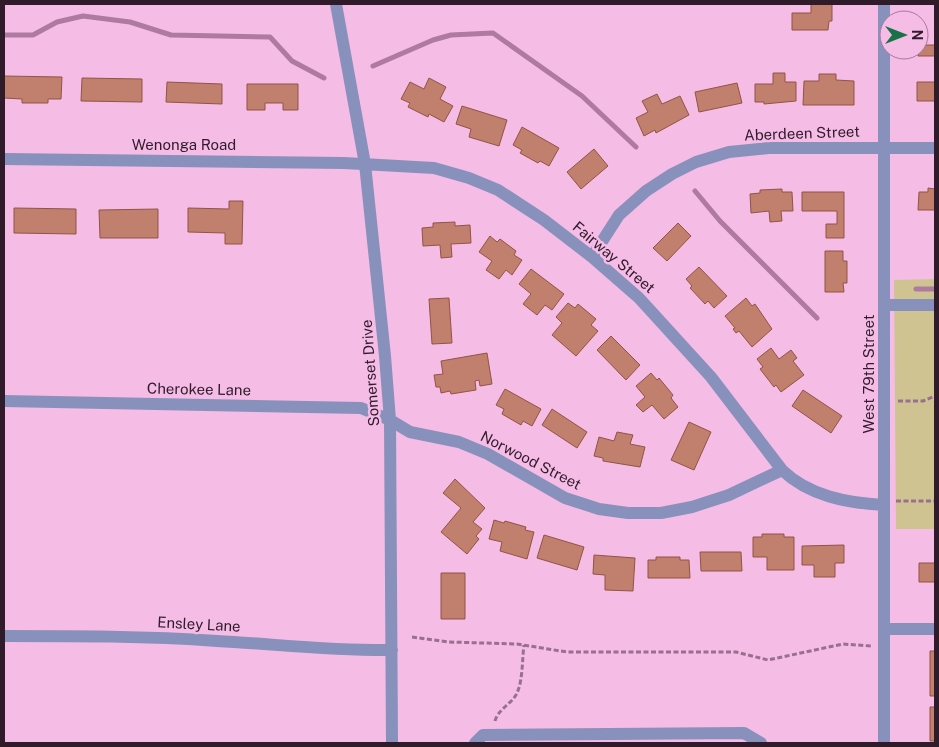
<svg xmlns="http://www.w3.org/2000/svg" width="939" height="747" font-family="'Public Sans',sans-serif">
	<rect width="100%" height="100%" fill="#f5bce6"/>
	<path fill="#cfc391" d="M935 279V529H896L894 280Z"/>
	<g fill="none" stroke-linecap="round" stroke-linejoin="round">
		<path stroke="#ae7aa1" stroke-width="5" d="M4 35H33L57 22 83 16 130 22 171 35 270 37 292 61 324 78
			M373 66 433 40 451 35 493 33 582 96 636 147
			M695 191 720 221 817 318
			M916 289H935"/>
	</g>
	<path fill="#c17f6e" stroke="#915443" d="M811 4H832V21H829L828 30H792V13H811Z
		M919 45H935V56H918Z
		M773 73H785V82H796V101L764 104V102H755V84H773Z
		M819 74H836V80L854 81V105H803L804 81H819Z
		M4 76 62 77 61 99H48V103H22V99L4 98Z
		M82 78 142 79V102L81 101Z
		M429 78 446 87 440 99 453 106 444 122 429 114 428 117 408 107 410 103 401 99 410 82 424 89Z
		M167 82 222 84V104L166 102Z
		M917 82H935V101H917Z
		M737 83 742 103 699 112 695 92Z
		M247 84H298V110H283V103H265V110H247Z
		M657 94 662 104 680 96 689 115 656 133 655 130 644 136 636 118 648 112 642 101Z
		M462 106 507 120 499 146 469 137 471 129 456 124Z
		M522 127 559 148 549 166 540 161 538 163 520 153 522 150 513 145Z
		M594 149 608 166 581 189 567 172Z
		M928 188 935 189V210H918L919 192H928Z
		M782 189V192H792L793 211H781L782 221 770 222 769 211 751 213 750 194 760 193V190Z
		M802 192H844V238H826V224H837V211H802Z
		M229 201H243L242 244H225V233L188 232V208L229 209Z
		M14 208 76 209V234L14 233Z
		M158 209V238H100L99 210Z
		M455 222V226L470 225 471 243 451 244 452 257 441 258 440 245 423 246 422 228 433 227V223Z
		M678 223 691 236 667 261 653 248Z
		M490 236 497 242 500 239 516 251 514 255 522 260 512 275 506 270 499 279 486 270 492 261 479 252Z
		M825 251H843V261H847V283H843L844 292H825Z
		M699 267 727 296 714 308 708 301 705 304 690 288 692 286 686 279Z
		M531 269 564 294 552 310 545 305 537 315 523 304 531 294 519 284Z
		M449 298 452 343 432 344 429 299Z
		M746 298 752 306 755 304 772 329 752 347 739 331 736 333 733 329 735 328 725 316Z
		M568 303 575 308 578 304 596 319 591 325 598 331 576 356 552 335 562 323 556 317Z
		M611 336 640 365 626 380 597 350Z
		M771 348 779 359 791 350 797 358 793 361 804 375 781 392 776 385 774 387 760 369 763 367 757 359Z
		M487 353 492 384 480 386 479 380 475 381 476 390 451 394 450 391 441 393 440 387H436L434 375 443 374 441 361Z
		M651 373 657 380 659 378 673 395 671 398 678 407 664 419 652 405 643 412 636 405 645 397 636 386Z
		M505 389 541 409 532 426 523 421 521 425 502 414 504 409 496 405Z
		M803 390 842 416 831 433 792 406Z
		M552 409 587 432 577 448 542 425Z
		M689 422 711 432 694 470 671 460Z
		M617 432 633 435 630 444 645 447 640 467 603 461V458L594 456 599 437 614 441Z
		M455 479 485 508 473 522 482 529 476 536 479 539 467 554 441 532 461 508 443 493Z
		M494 520 504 523 505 521 526 527 525 530 534 532 527 559 500 551 502 542 489 539Z
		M762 534H784V537H794V570H767V557H753V537H762Z
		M544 535 584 547 577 570 537 558Z
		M844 545V563H835V577H814V565H802V546Z
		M700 552H741L742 571H701Z
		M594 555 635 558 633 591 605 590V575L593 574Z
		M656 557H680V560H689L690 578H648V560H656Z
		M919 563H935V582H919Z
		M441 573H465V619H441Z
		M930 651H935V696H930Z
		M930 707H935V741H930Z"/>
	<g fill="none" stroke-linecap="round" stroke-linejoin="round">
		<path stroke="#97708d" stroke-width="3" stroke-dasharray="5 2.5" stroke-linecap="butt" d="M898 401H923L935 396
			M896 501H935
			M412 637 449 642 517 644 567 652H736L768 660 843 644 871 646
			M495 721C498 709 512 704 517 693 523 680 522 660 524 645"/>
		<path stroke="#8891bc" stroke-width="12" d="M336 4 365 164 385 356 390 420 392 743
			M884 4V743
			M4 159 344 163 434 168 469 178 498 190 544 220 592 257 639 298 711 377 782 470C809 496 847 503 884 505
			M592 257 619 215 646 191 672 174 696 162 729 152 769 148H935
			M884 305H935
			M4 401 361 408 390 420 410 432 459 442 488 454 565 498 599 509 628 513H661L692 507 729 495 782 470
			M884 629H935
			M4 636C75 636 146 636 217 641 275 644 333 651 392 650
			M475 743 483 735 744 733 761 743"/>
	</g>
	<g text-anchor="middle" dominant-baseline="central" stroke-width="5" stroke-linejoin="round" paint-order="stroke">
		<g font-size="15" fill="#301b2b" stroke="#f5bce6">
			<text transform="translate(802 133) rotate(-2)">Aberdeen Street</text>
			<text x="184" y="144">Wenonga Road</text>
			<text transform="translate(614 257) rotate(40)">Fairway Street</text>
			<text transform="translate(370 373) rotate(-94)">Somerset Drive</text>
			<text transform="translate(868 374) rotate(-90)">West 79th Street</text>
			<text transform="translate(199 389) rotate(1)">Cherokee Lane</text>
			<text transform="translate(531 460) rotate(27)">Norwood Street</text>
			<text transform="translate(199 624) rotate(3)">Ensley Lane</text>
		</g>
	</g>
	<rect width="939" height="747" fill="none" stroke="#301b2b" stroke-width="10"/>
	<g transform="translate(904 35) rotate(90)"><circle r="24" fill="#f5bce6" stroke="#a67c9b"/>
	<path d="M0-4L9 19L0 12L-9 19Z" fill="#197245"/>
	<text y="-8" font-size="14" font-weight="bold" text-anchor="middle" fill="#301b2b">N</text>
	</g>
</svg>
